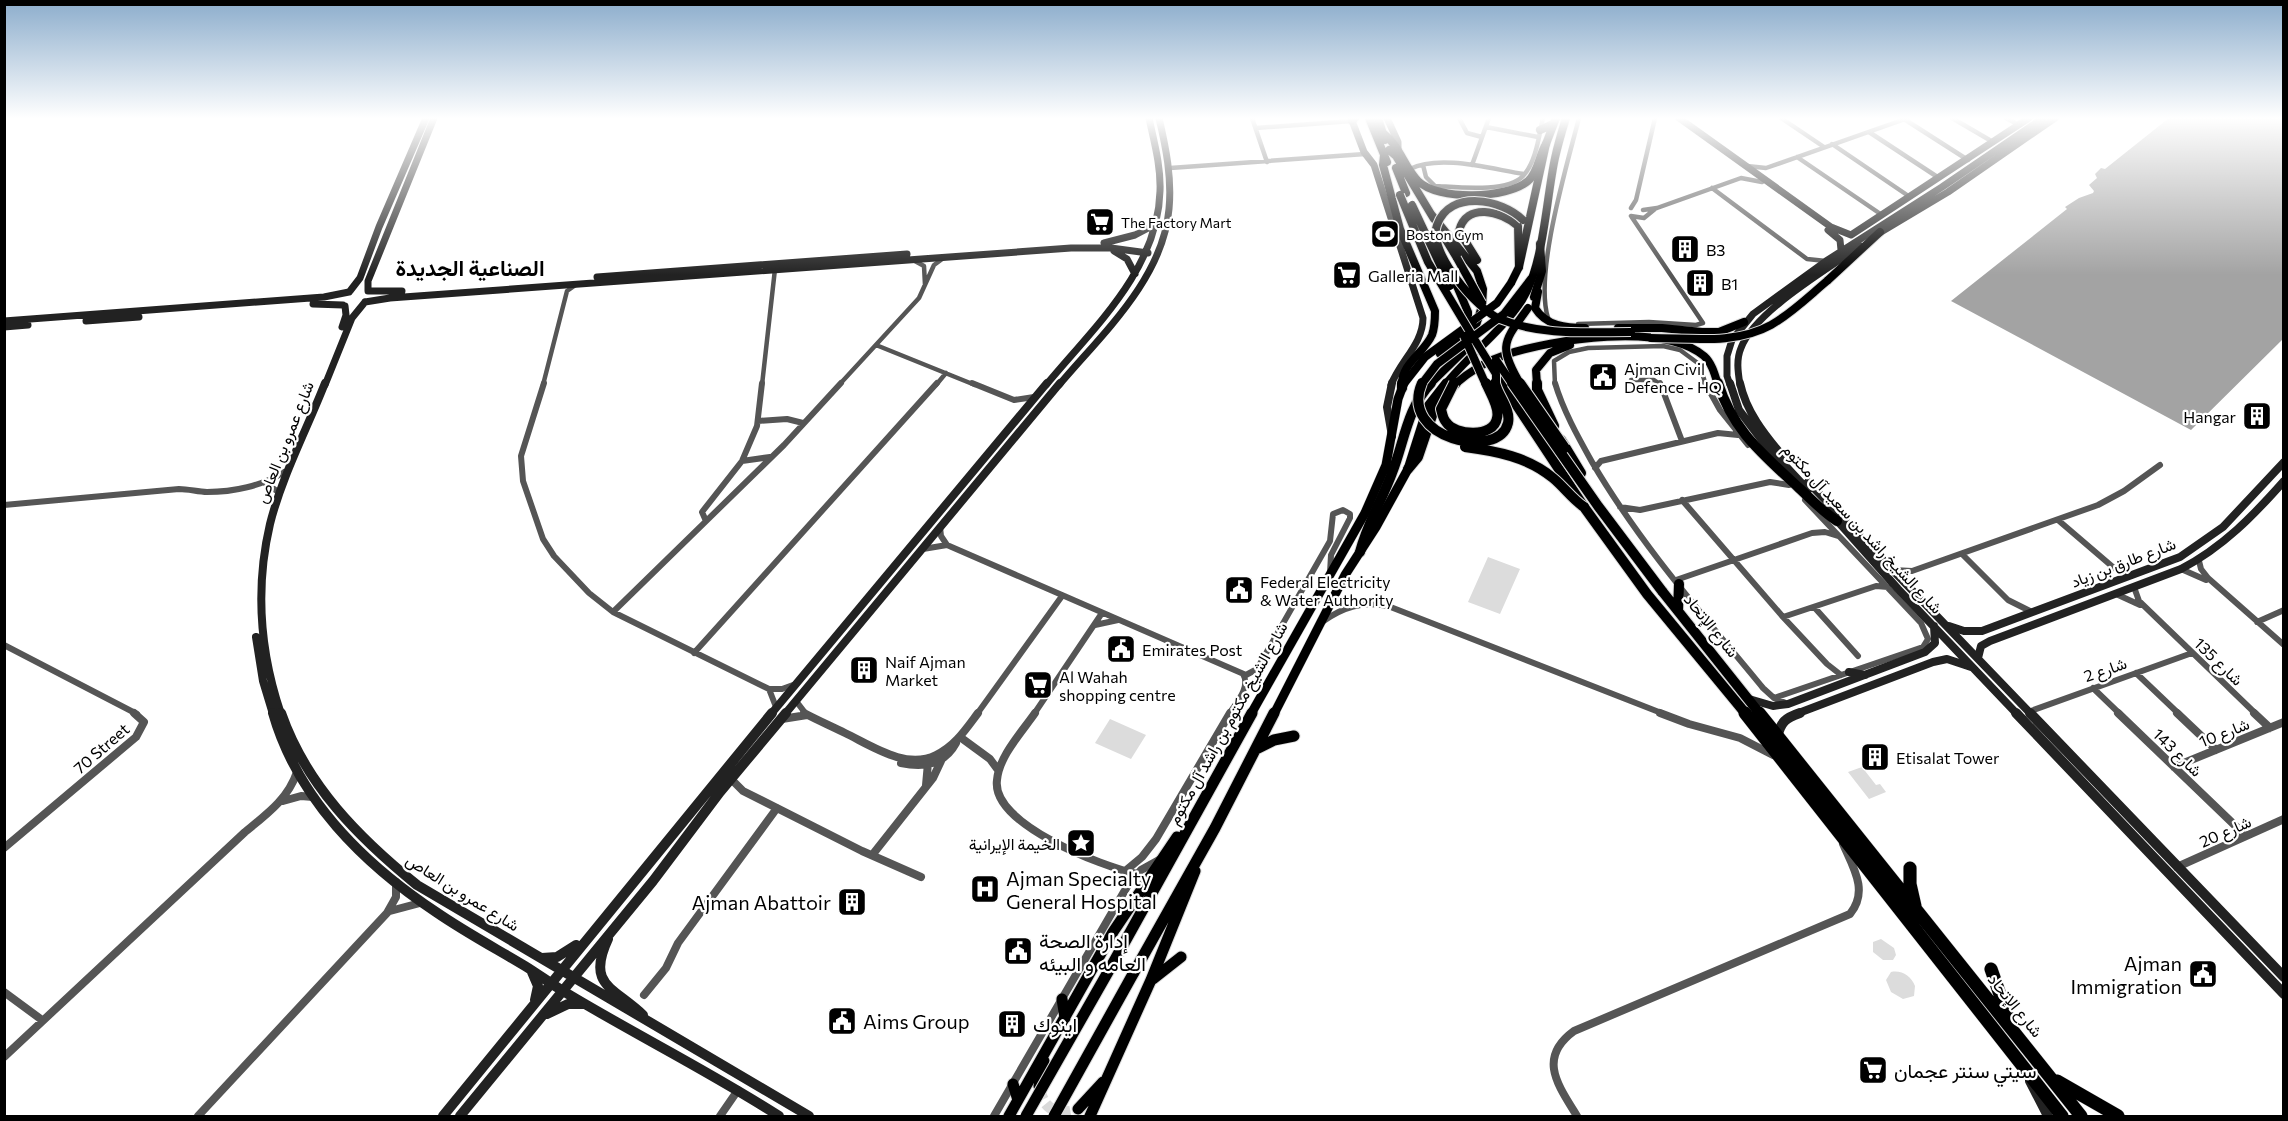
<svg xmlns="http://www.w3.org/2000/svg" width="2288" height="1121" font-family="Commissioner,Vazirmatn,sans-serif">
	<rect width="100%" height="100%" fill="#fff"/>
	<path fill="#dcdcdc" d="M1488 557 1520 569 1500 614 1468 602Z
		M1110 719 1146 735 1131 759 1095 743Z
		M1862 767 1876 785 1880 784 1886 792 1869 799 1848 772Z
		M1881 939 1894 948 1896 955 1893 960H1883L1873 952V942Z
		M1891 972C1902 970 1911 976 1915 986L1914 996 1903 999 1891 992 1886 980Z"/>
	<path fill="#a3a3a3" d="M2169 118H2283V339L2191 430 1951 301 2067 209 2065 207 2079 198 2093 193 2094 191 2089 185 2097 178 2095 174 2101 168 2105 169Z"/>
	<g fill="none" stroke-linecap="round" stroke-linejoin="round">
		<path stroke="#d9d9d9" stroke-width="11" stroke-dasharray="11 5" stroke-linecap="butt" d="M1040 1089C1043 1110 1059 1116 1078 1109"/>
		<g stroke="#dbdbdb" stroke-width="9">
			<path id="primary-far2" d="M1540 130 1553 124
				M1511 283 1519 267 1546 144 1556 118
				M1403 385 1425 357 1473 322
				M1445 385C1469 355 1501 332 1522 300 1544 265 1546 199 1555 158 1558 144 1562 131 1566 118"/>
		</g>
		<g stroke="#dbdbdb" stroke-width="10">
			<path id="primary-far1" d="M1251 714 1365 513 1386 465 1398 399 1404 383
				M1274 714 1345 575 1376 527 1408 469 1428 406 1446 383"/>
		</g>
		<g stroke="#dbdbdb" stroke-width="13">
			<path id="primary" d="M1256 749 1274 740 1294 736
				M1112 965 1252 713
				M1133 974 1215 828 1274 713
				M1153 979 1181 957
				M1062 999 1065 1018
				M1013 1084 1018 1100
				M1039 1086 1044 1061
				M1078 1109 1103 1082
				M1009 1116 1113 932 1177 837
				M1090 1116 1151 980 1195 871"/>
		</g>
		<g stroke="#dbdbdb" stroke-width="10">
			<path id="highway-far2" d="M1369 118 1387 162
				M1378 118 1385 140
				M1352 121 1355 118
				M1383 133C1400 146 1404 167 1418 181 1438 201 1507 199 1528 181 1538 173 1539 155 1546 144
				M1389 150 1396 156 1434 219
				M1384 155 1383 165 1400 229 1435 311C1435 319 1435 327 1432 335 1424 353 1401 364 1402 385
				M1396 168 1406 193
				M1443 235 1457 258
				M1477 260 1459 231C1466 202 1501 211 1518 226L1519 267
				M1451 272 1468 312V319
				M1827 281 1880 232
				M1538 292 1535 308C1546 326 1566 328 1585 328
				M1534 297 1542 271 1540 244
				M1504 314 1531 279
				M1618 328H1662L1702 332
				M1695 332H1719L1744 322
				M1440 354 1470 328
				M1496 374 1503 385
				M1429 385 1470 345 1482 306 1483 289 1477 271 1431 214
				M1454 385C1469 372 1486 361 1505 355 1553 339 1663 322 1704 356 1712 363 1715 375 1718 385
				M1537 385 1536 370 1550 353 1570 345"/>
		</g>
		<g stroke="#dbdbdb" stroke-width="12">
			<path id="highway-far1" d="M1402 383V388
				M1502 383 1584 507 1647 594 1746 714
				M1537 383V390L1554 426
				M1718 383C1733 431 1763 454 1799 488 1811 499 1823 512 1837 521
				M1561 440 1581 473
				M1408 469 1418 457 1436 404 1456 383
				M1360 552C1367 524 1382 500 1392 473 1404 443 1407 408 1431 383
				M1662 591 1760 714
				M1678 611 1679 584"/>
		</g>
		<g stroke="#dbdbdb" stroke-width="14">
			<path id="highway" d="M1745 713 2062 1116
				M1759 713 2081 1116
				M1910 868V884L1915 906
				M1991 969 2010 1023
				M2057 1081 2118 1116"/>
		</g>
		<path stroke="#555" stroke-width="4.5" d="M1252 118 1267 162
			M1459 118 1467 133 1482 137
			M1781 118 1824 147
			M1952 118 1993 142
			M2006 118 2019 125
			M1904 119 1968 160
			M1486 127 1538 137
			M1256 128 1352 121
			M1869 132 1939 178
			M1832 144 1910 197
			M1797 157 1882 215
			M1423 165 1426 177 1435 186C1457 187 1507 193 1523 176 1536 162 1539 136 1543 118
			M1472 165 1489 118
			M1747 166 1766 168 1908 118
			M1170 168 1365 154
			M1410 169C1440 154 1491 169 1524 174
			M1712 188 1807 259 1826 261
			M1631 208 1636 200 1655 118
			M1643 210 1657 208 1741 178 1762 182
			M1631 216 1644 218 1655 209
			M913 260 924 266 925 285
			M1548 318C1534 274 1567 165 1579 118
			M1578 324 1649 322 1696 325 1703 323 1631 216
			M876 345 975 385
			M1631 380H1654L1661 385
			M543 385 567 291 577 284
			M762 385 775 269
			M839 385 919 298 934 265 945 257
			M936 385 946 373
			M1555 385 1554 361 1569 352 1588 348 1663 346 1680 350 1699 364 1706 385"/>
		<path stroke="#555" stroke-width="6" d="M544 383 521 456 523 481 543 539 554 556 589 593 613 612 769 689H782L793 685
			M972 383 1014 400 1034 397
			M1555 383C1563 410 1578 437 1592 462 1640 544 1703 615 1763 688L1774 698 1788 704
			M1660 383 1682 441
			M1705 383 1720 410 1748 445
			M758 421 787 419 803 423
			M742 461 770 457
			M1595 468 1601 461 1718 433 1738 435
			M265 483 277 491
			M1682 500 1783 617 1827 664 1841 675
			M4 505 179 489C189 489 198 492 207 492 233 492 262 486 284 472
			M1620 507 1640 510 1770 482 1789 485
			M2058 520 2114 568 2131 576
			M706 521 702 512 742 461 757 426 762 383
			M940 527 941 536 947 545
			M923 549 947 545 1246 675 1257 669 1330 541 1333 514 1343 510 1350 514V518L1331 555 1330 573
			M1962 554 2008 600 2032 612
			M2199 561 2201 569 2208 578 2284 645
			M2181 569 2206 580
			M1893 570 1912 571 2098 505 2124 491 2160 465
			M1676 580 1812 533 1825 532 1838 536
			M2134 587 2139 601 2256 714
			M2116 594 2140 605
			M1814 607 1858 656
			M613 612 784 445 841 383
			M1783 617 1876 586 1888 587
			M1322 622C1343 607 1362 601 1388 606L1664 714
			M2257 622 2284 610
			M1095 625 1118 620
			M4 645 137 714
			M694 653 937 383
			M2136 673 2179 714
			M2093 688 2120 714
			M769 689 776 707
			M1774 698 1923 647 1928 639 1921 623 1805 500
			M796 701 806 714
			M2028 712 2192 653
			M977 714 1062 596
			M1034 714 1102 613
			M1229 714C1236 703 1251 687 1243 674"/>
		<path stroke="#555" stroke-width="8" d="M804 713C817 720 831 726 845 733 872 746 906 770 936 755 955 746 966 729 978 713
			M1035 713C1022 732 999 756 997 780 991 824 1101 866 1137 874
			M1660 713 1689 724 1740 738 1773 755
			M2118 713 2246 836
			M2177 713 2216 750
			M2254 713 2270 728
			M782 719 807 715
			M960 737 990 759 998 770
			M901 763C924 768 944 765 956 743
			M2174 767 2284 722
			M731 779 743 791 862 851 921 877
			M926 785 928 763
			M283 801 301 796 313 797
			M4 848 136 737 144 722 134 713
			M873 854 933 778 941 761
			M2177 867 2284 819
			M1124 872 1142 857 1156 839 1230 713
			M390 911 420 903
			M4 992 42 1020
			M644 995 666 968 678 943 777 808
			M4 1057 245 832C267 814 288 799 297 772
			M198 1116 387 913 396 897V882
			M720 1116 738 1090
			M994 1116 1128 885 1141 870 1159 860
			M1577 1116C1558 1085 1537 1058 1574 1031L1850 914C1869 891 1853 867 1843 844"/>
		<path stroke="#222" stroke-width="7" d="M1351 118 1364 152 1374 165 1423 318C1423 344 1400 361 1391 385
			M1387 118 1398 142V149
			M1679 118 1831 227 1851 235 2029 118
			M1828 230 1840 240 1841 250
			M1876 235 1948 192 2055 118
			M1104 243 1135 235 1154 225
			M1114 251 1127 259 1135 274
			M597 277 907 254
			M350 291 360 278 379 227 426 118
			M368 291V281L434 118
			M369 291H402
			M365 302 390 298 1071 248H1111L1148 253
			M313 304 343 305
			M4 321 324 297 349 292
			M86 321 139 317
			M4 327 28 325
			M342 327 346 315 345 306
			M325 385 352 318 365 302
			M1046 385C1093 328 1158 270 1160 191 1161 166 1154 142 1149 118
			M1059 385C1102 334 1163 279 1169 209 1172 178 1166 148 1159 118
			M1730 385 1727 376V356L1732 340 1753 314 1826 261 1942 187 2043 118
			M1740 385C1738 372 1736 360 1741 348 1755 311 1827 270 1860 246"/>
		<path stroke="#222" stroke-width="8" d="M1392 383 1387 407 1392 436
			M1730 383 1739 410 1764 443 1808 490
			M1740 383C1746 411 1764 434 1782 455
			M1808 482 2031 714
			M1834 517 1898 589 2017 714
			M1949 626 1964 631H1982L2180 557 2223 527 2284 462
			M256 637 263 681 273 714
			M1978 658 1981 646 1990 641 2181 569C2223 547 2253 516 2284 481
			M1849 672 1865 675
			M1749 699 1773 706 1788 704 1925 652 1935 643 1934 626
			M281 714C260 652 255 588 270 524 282 476 307 429 325 383
			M771 714 1047 383
			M785 714 1060 383
			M1796 714 1933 662 1947 659 1971 667"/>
		<path stroke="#222" stroke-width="10" d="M273 713C297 798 364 864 436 912 465 932 495 948 525 966 538 974 550 983 563 991 634 1034 709 1071 779 1116
			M281 713C306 785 359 838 417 885L809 1116
			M2016 713 2284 994
			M2030 713 2284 977
			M1777 737C1781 722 1785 718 1800 713
			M608 939C586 986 614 987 643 1015
			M542 958 557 957 576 945
			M532 972 538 986 535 1000
			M547 1014 568 1004H583
			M2030 1081 2048 1116
			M443 1116 772 713
			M460 1116 653 881 720 792 786 713"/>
		<use href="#primary-far2" stroke="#000" stroke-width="8"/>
		<use href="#primary-far1" stroke="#000" stroke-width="9"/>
		<use href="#primary" stroke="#000" stroke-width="11"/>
		<use href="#highway-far2" stroke="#000" stroke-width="8"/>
		<use href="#highway-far1" stroke="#000" stroke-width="10"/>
		<use href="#highway" stroke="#000" stroke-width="13"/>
		<g stroke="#dbdbdb" stroke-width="9" stroke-linecap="butt">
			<path id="primary-bridge-far1" d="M1474 320 1497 303 1511 283"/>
		</g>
		<g stroke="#dbdbdb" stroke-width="13" stroke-linecap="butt">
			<path id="primary-bridge" d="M1026 1116 1112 965
				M1054 1116 1133 974"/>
		</g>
		<g stroke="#dbdbdb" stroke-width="10" stroke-linecap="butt">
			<path id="highway-bridge-far1" d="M1400 195 1428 262 1473 337
				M1412 205 1450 286
				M1523 220C1502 199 1450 189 1437 225 1427 251 1477 310 1500 319 1541 336 1588 332 1631 332
				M1457 258 1482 303
				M1464 336 1486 385
				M1473 337 1496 374V385
				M1473 337 1504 314
				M1651 338C1691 338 1735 345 1771 325 1792 313 1809 296 1827 281
				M1496 360 1513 385
				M1421 385 1437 364 1473 337
				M1521 385C1497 345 1504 342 1528 308"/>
		</g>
		<g stroke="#dbdbdb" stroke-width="12" stroke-linecap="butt">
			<path id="highway-bridge" d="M1422 383C1398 439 1499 461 1508 423 1511 409 1498 396 1495 383
				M1454 383 1441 409C1442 413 1443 419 1446 422 1455 436 1494 438 1497 418 1500 407 1490 393 1486 383
				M1512 383 1598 506 1662 591
				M1520 383 1565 448
				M1465 447C1496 451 1528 457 1553 478 1564 487 1572 499 1584 507"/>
		</g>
		<use href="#primary-bridge-far1" stroke="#000" stroke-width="8"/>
		<use href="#primary-bridge" stroke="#000" stroke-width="11"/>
		<use href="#highway-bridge-far1" stroke="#000" stroke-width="8"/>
		<use href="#highway-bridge" stroke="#000" stroke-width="10"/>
	</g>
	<linearGradient id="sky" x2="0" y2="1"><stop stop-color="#8cadcc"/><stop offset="0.43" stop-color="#fff"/><stop offset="1" stop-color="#fff" stop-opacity="0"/></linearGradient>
	<rect width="2288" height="275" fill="url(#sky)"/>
	<defs>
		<g id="supermarket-square" transform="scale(1.5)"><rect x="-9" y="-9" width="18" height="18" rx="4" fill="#000" stroke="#fff"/><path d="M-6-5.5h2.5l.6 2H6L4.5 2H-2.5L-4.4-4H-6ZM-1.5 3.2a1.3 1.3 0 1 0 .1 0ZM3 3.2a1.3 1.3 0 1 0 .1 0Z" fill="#fff"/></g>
		<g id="stadium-square" transform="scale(1.5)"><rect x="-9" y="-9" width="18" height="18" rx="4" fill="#000" stroke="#fff"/><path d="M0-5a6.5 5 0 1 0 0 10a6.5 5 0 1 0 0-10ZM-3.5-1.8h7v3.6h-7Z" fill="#fff"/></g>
		<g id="building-square" transform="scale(1.5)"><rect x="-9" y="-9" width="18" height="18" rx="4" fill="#000" stroke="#fff"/><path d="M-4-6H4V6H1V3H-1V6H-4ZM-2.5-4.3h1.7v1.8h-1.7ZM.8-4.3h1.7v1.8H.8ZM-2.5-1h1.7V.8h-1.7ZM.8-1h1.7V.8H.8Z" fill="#fff"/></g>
		<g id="civic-square" transform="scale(1.5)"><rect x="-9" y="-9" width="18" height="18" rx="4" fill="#000" stroke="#fff"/><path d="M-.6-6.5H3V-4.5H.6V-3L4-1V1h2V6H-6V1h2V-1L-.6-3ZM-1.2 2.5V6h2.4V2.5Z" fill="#fff"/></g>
		<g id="sight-square" transform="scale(1.5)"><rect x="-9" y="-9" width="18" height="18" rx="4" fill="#000" stroke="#fff"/><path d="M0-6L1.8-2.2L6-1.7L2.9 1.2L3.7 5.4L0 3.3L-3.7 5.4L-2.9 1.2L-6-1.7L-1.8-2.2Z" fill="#fff"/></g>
		<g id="hospital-square" transform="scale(1.5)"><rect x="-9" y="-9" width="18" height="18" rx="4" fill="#000" stroke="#fff"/><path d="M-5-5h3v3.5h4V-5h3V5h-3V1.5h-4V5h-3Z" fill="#fff"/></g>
	</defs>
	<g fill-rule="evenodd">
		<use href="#supermarket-square" x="1100" y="222"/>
		<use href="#stadium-square" x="1385" y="234"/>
		<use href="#building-square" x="1685" y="249"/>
		<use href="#supermarket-square" x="1347" y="275"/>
		<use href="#building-square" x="1700" y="283"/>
		<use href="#civic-square" x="1603" y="377"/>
		<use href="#building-square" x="2257" y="416"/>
		<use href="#civic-square" x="1239" y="590"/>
		<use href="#civic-square" x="1121" y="649"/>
		<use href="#building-square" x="864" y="670"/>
		<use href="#supermarket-square" x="1038" y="685"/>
		<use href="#building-square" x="1875" y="757"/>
		<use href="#sight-square" x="1081" y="843"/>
		<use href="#hospital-square" x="985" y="889"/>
		<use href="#building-square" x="852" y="902"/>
		<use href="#civic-square" x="1018" y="951"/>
		<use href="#civic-square" x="2203" y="974"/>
		<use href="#civic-square" x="842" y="1021"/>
		<use href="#building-square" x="1012" y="1024"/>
		<use href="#supermarket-square" x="1873" y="1070"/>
	</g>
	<g text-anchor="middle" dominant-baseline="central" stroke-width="4.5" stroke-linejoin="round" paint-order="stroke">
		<g font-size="14" fill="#000" stroke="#fff" text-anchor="start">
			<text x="1121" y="222">The Factory Mart</text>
			<text x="1406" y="234">Boston Gym</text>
		</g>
		<g font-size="16" fill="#000" stroke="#fff" text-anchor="start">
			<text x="1706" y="249">B3</text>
			<text x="1368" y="275">Galleria Mall</text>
			<text x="1721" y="283">B1</text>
			<text x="1624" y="368">Ajman Civil<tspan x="1624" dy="18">Defence - HQ</tspan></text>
			<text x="2236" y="416" text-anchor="end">Hangar</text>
			<text x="1260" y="581">Federal Electricity<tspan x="1260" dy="18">&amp; Water Authority</tspan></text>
			<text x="1142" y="649">Emirates Post</text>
			<text x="885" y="661">Naif Ajman<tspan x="885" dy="18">Market</tspan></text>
			<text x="1059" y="676">Al Wahah<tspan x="1059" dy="18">shopping centre</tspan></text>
			<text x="1896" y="757">Etisalat Tower</text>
			<text x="1060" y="843" text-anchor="end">الخيمة الإيرانية</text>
		</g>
		<g font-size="16" fill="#000" stroke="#fff">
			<text transform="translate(284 442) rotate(-68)">شارع عمرو بن العاص</text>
			<text transform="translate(1863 528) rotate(47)">شارع الشيخ راشد بن سعيد آل مكتوم</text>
			<text transform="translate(2123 562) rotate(-21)">شارع طارق بن زياد</text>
			<text transform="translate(1712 625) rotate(51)">شارع الإتحاد</text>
			<text transform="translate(2219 661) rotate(44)">شارع 135</text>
			<text transform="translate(2105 669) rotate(-19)">شارع 2</text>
			<text transform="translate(1227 723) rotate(-61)">شارع الشيخ مكتوم بن راشد آل مكتوم</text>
			<text transform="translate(2224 732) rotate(-22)">شارع 10</text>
			<text transform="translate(101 748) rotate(-41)">70 Street</text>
			<text transform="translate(2178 752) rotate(44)">شارع 143</text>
			<text transform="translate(2225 831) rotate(-24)">شارع 20</text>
			<text transform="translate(463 892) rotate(32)">شارع عمرو بن العاص</text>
			<text transform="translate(2016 1005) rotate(51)">شارع الإتحاد</text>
		</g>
		<g font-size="20" fill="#000" stroke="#fff" text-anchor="start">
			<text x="1006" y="878">Ajman Specialty<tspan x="1006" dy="23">General Hospital</tspan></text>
			<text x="831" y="902" text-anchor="end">Ajman Abattoir</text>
			<text x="1039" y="940">إدارة الصحة<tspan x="1039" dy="23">العامه و البيئه</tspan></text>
			<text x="2182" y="963" text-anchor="end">Ajman<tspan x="2182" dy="23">Immigration</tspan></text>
			<text x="863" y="1021">Aims Group</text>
			<text x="1033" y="1024">اينوك</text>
			<text x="1894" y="1070">سيتي سنتر عجمان</text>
		</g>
		<g font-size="22" font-weight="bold" fill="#000" stroke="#fff">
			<text x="470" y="267">الصناعية الجديدة</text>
		</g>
	</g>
	<rect width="2288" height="1121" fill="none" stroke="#000000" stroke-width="12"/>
</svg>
